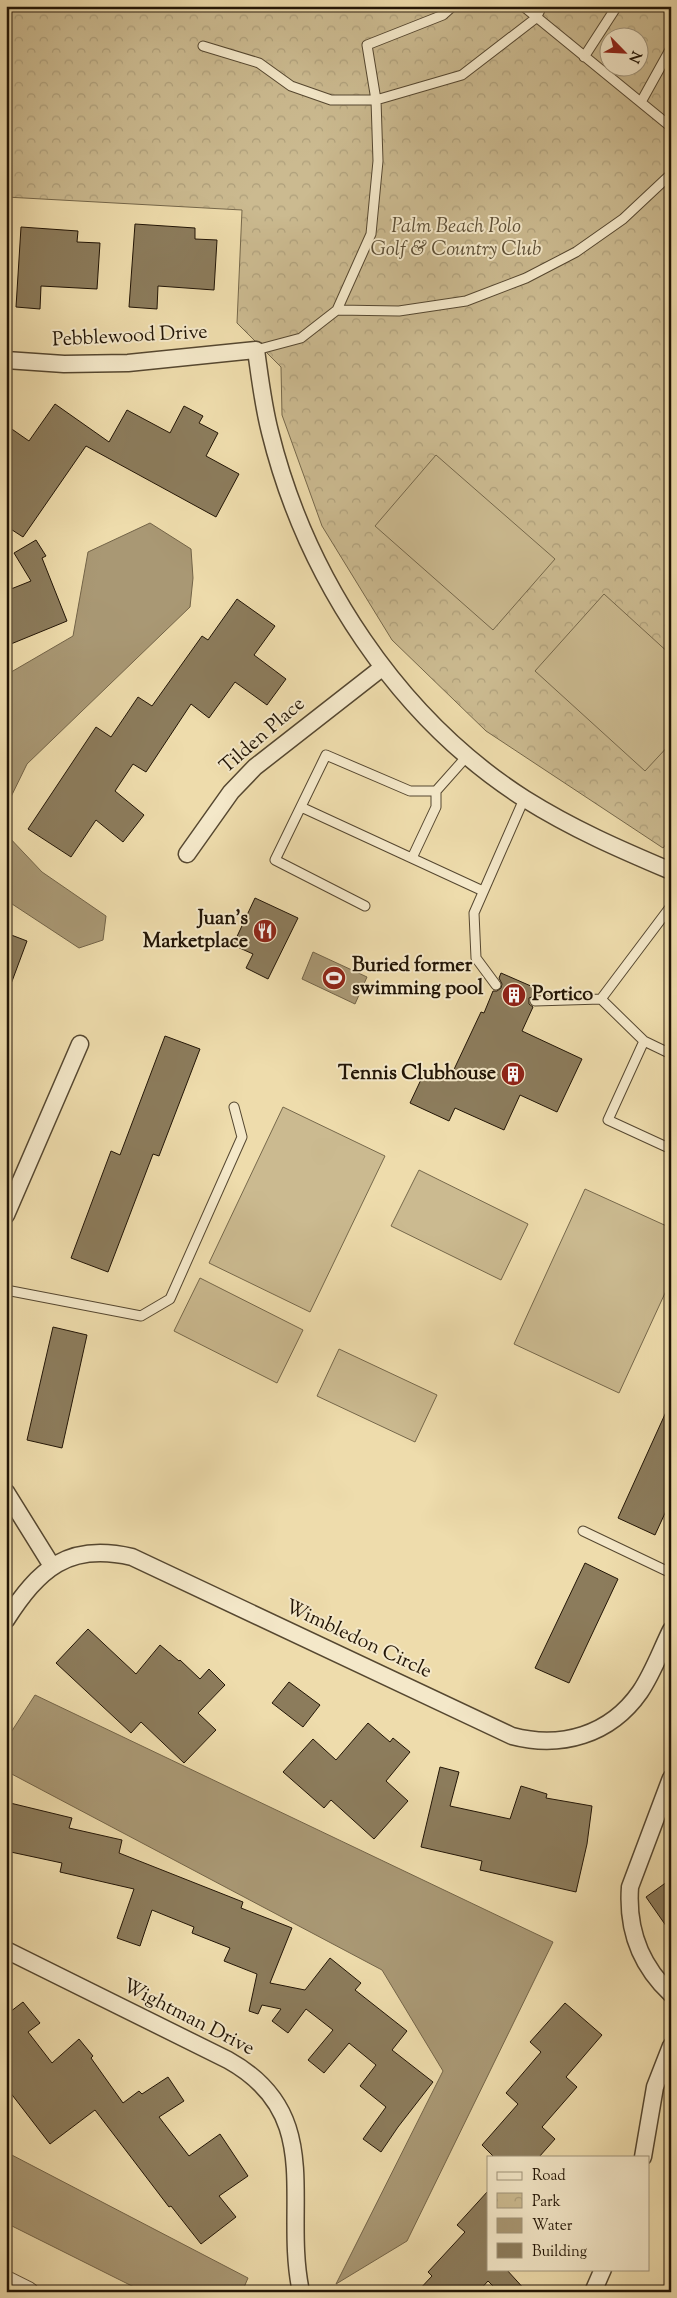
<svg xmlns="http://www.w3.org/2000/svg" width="677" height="2298" font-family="'Sorts Mill Goudy',serif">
	<defs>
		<pattern id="park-crowns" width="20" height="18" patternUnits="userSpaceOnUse" patternTransform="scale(1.25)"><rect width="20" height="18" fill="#cbba90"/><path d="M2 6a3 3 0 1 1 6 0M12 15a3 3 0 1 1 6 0" fill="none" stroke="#ae9f7b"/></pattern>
	</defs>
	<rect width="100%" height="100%" fill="#eedcac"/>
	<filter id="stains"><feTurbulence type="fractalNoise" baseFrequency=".004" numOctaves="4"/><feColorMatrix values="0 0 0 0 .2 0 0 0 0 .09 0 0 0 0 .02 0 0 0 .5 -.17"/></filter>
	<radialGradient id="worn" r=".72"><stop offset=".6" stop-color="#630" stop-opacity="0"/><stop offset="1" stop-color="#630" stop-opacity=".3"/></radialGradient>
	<path fill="url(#park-crowns)" stroke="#76684b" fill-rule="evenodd" d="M6 6H671V838L663 848 486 731 392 640 322 526 282 415 281 367 237 323 242 210 6 197ZM610 38H640V68H610Z"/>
	<path fill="#cbba90" stroke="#76684b" d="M436 455 555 559 493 630 375 526Z
		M604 594 671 655V743L645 771 535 671Z
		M283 1107 385 1156 310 1312 209 1263Z
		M419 1170 528 1224 501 1280 391 1226Z
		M585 1189 671 1228V1280L619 1393 514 1344Z
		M200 1278 303 1330 277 1383 174 1331Z
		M339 1349 437 1395 415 1442 317 1396Z"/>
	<path fill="#a99874" stroke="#736448" d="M150 523 191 549 193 578 190 607 27 764 6 807V675L73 636 88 552Z
		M6 834 42 872 106 916 103 940 79 948 6 900Z
		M313 952 367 977 355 1004 302 979Z
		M35 1695 553 1942 407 2241 336 2284 443 2071 382 1970 6 1771V1740Z
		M6 2152 248 2278 242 2292H144L6 2223Z"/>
	<path fill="#8c7c5c" stroke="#221506" d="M135 224 195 228V239L217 240 214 290 158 286 157 309 129 307Z
		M21 227 78 231 77 242 100 243 97 289 41 286 40 309 16 307Z
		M55 404 109 442 127 410 170 433 184 406 203 416 199 423 218 433 206 456 239 474 216 517 86 446 23 537 6 526V425L29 441Z
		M36 540 46 556 42 558 67 621 6 646V591L31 581 14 553Z
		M237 599 275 626 254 655 286 679 267 705 235 682 209 718 191 704 146 772 133 764 115 791 144 815 123 842 96 820 71 857 28 829 96 727 111 737 138 697 152 706 202 636 208 640Z
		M255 898 298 918 268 979 246 968 253 954 233 945Z
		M6 933 27 941 8 992 6 991Z
		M501 973 540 990 538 995 529 998V1004L533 1007 522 1031 582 1059 557 1112 520 1095 504 1130 455 1108 449 1121 410 1103 426 1069 449 1080 481 1012 484 1013 493 991H497L501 988 502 984 499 978Z
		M165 1036 200 1049 159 1156 153 1154 108 1272 71 1258 111 1151 120 1155Z
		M53 1327 87 1335 62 1448 27 1440Z
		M671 1401V1500L655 1535 618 1518Z
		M585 1563 618 1579 569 1683 535 1668Z
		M88 1629 136 1674 160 1645 179 1661 180 1660 200 1679 209 1669 225 1685 198 1713 216 1730 184 1763 141 1722 131 1733 56 1663Z
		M289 1682 320 1705 303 1727 272 1703Z
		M368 1723 390 1742 393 1738 410 1752 386 1781 408 1801 374 1839 331 1800 324 1808 283 1772 313 1739 336 1760Z
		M440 1767 459 1772 450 1806 510 1819 521 1786 547 1794 546 1798 592 1806 587 1844 576 1892 480 1870 482 1861 421 1847Z
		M6 1802 72 1818 69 1828 122 1840 119 1853 243 1902 241 1908 292 1928 270 1983 305 1990 330 1958 361 1983 355 1990 407 2031 392 2050 433 2082 398 2127 381 2152 363 2139 386 2107 360 2086 376 2065 349 2043 324 2073 308 2060 333 2030 306 2009 288 2033 272 2021 281 2009 262 2005 258 2014 249 2011 257 1974 224 1961 230 1948 192 1933 194 1927 152 1910 140 1946 117 1938 134 1889 60 1872 62 1863 6 1851 10 1831 6 1830Z
		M671 1879V1933L646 1897Z
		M23 2002 40 2023 28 2032 52 2063 79 2039 93 2056 91 2058 123 2103 139 2091 142 2094 168 2077 184 2101 159 2117 189 2156 220 2134 248 2176 219 2196 236 2217 201 2244 171 2206 169 2207 95 2110 50 2144 6 2087V2015Z
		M565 2003 602 2035 566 2077 577 2087 542 2127 555 2139 539 2157H494L482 2145 518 2104 506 2093 541 2052 530 2042Z
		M488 2191V2269H506L527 2292H499L488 2281 478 2292H417L432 2276 428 2272 465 2232 457 2225Z"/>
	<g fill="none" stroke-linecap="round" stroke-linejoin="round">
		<g stroke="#554730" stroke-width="11">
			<path id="service" d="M523 6 671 127
				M203 46 259 63 291 86 331 100H376L462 75 536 18 542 6
				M584 57 617 6
				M641 102 671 48
				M337 310 399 311 466 301 526 278 576 252 623 219 671 174
				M256 350 301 338 337 310 371 234 378 161 376 100 367 45 443 15 453 6
				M301 807 483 891
				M412 858 436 807V791
				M365 906 275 860 326 755 410 791H436L468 755
				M496 985 476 958 474 913 524 799
				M601 999 644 1041 671 1054
				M535 1001 601 999 671 906
				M644 1041 608 1120 671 1149
				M6 1290 141 1316 170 1299 242 1137 234 1107
				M583 1531 671 1573"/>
		</g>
		<g stroke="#554730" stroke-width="19">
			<path id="minor" d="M6 360 64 364 128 363 256 350C260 378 263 405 270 432 306 578 398 718 525 799 573 829 619 849 671 871
				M187 854 231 792 255 767 383 667
				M6 1215 80 1044
				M6 1492 52 1566
				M6 1620C39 1569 68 1542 132 1557L512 1736C561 1749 610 1735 640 1692 653 1673 661 1650 671 1630
				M671 1778 630 1887C627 1929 640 1965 671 1994
				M6 1950 228 2060C327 2115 282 2203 301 2292
				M643 2157 655 2087 671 2046
				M593 2292 603 2269"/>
		</g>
		<g stroke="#554730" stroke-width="22">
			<path id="tertiary" d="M6 2281 28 2292"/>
		</g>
		<use href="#service" stroke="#f4e8c9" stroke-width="9"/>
		<use href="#minor" stroke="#f4e8c9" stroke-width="16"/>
		<use href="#tertiary" stroke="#f4e8c9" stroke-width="20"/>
	</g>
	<defs>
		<g id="restaurant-disc" transform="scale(1.25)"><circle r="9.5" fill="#8f2418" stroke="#f4e8c9"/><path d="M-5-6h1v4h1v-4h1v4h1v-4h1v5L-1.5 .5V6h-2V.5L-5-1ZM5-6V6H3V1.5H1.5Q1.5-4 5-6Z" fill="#fff"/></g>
		<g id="stadium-disc" transform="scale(1.25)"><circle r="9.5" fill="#8f2418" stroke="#f4e8c9"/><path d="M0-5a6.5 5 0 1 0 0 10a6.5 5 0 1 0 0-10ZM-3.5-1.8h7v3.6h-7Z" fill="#fff"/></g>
		<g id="building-disc" transform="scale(1.25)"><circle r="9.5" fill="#8f2418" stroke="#f4e8c9"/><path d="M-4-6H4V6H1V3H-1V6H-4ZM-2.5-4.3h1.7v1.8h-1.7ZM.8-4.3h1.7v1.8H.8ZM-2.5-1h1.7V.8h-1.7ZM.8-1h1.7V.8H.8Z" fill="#fff"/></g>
	</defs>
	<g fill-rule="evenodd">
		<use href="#restaurant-disc" x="265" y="931"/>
		<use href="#stadium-disc" x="334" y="978"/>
		<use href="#building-disc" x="514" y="995"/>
		<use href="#building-disc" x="513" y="1074"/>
	</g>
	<g text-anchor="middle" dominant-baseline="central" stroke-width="4" stroke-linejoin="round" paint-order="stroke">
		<g font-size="20" font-style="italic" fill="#5d4f36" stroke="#f4e8c9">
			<text x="456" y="227">Palm Beach Polo<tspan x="456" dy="23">Golf &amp; Country Club</tspan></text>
		</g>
		<g font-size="20" fill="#221506" stroke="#f4e8c9">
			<text transform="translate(130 337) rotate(-3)">Pebblewood Drive</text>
			<text transform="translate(263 736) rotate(-41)">Tilden Place</text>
			<text transform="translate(358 1640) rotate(25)">Wimbledon Circle</text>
			<text transform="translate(188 2018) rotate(27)">Wightman Drive</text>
		</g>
		<g font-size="20" font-weight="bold" fill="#221506" stroke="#f4e8c9" text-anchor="end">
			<text x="248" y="919">Juan's<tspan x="248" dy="23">Marketplace</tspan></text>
			<text x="352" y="966" text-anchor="start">Buried former<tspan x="352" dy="23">swimming pool</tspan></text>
			<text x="532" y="995" text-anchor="start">Portico</text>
			<text x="496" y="1074">Tennis Clubhouse</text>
		</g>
	</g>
	<rect width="677" height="2298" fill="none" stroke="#eedcac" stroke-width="25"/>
	<rect x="8" y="8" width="662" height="2283" fill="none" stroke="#221506" stroke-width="2.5"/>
	<rect x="12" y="12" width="652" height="2273" fill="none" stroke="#221506"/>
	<rect x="487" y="2156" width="162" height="115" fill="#f4e8c9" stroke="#a0947b"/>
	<rect x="497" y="2172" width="25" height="8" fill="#f4e8c9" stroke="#a0947b"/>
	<text x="532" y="2180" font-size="15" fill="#221506">Road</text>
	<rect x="497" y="2193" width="25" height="15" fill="url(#park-crowns)" stroke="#a0947b"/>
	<text x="532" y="2206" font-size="15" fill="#221506">Park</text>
	<rect x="497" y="2218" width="25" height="15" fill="#a99874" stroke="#a0947b"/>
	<text x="532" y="2230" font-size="15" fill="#221506">Water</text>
	<rect x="497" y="2243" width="25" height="15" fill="#8c7c5c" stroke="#a0947b"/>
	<text x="532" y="2256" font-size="15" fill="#221506">Building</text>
	<g transform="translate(624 52) rotate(114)"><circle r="24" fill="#f4e8c9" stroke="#a0947b"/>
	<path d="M0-4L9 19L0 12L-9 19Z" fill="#8f2418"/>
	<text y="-8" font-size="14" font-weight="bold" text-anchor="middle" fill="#221506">N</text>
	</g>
	<rect width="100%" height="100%" filter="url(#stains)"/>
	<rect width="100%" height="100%" fill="url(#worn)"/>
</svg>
